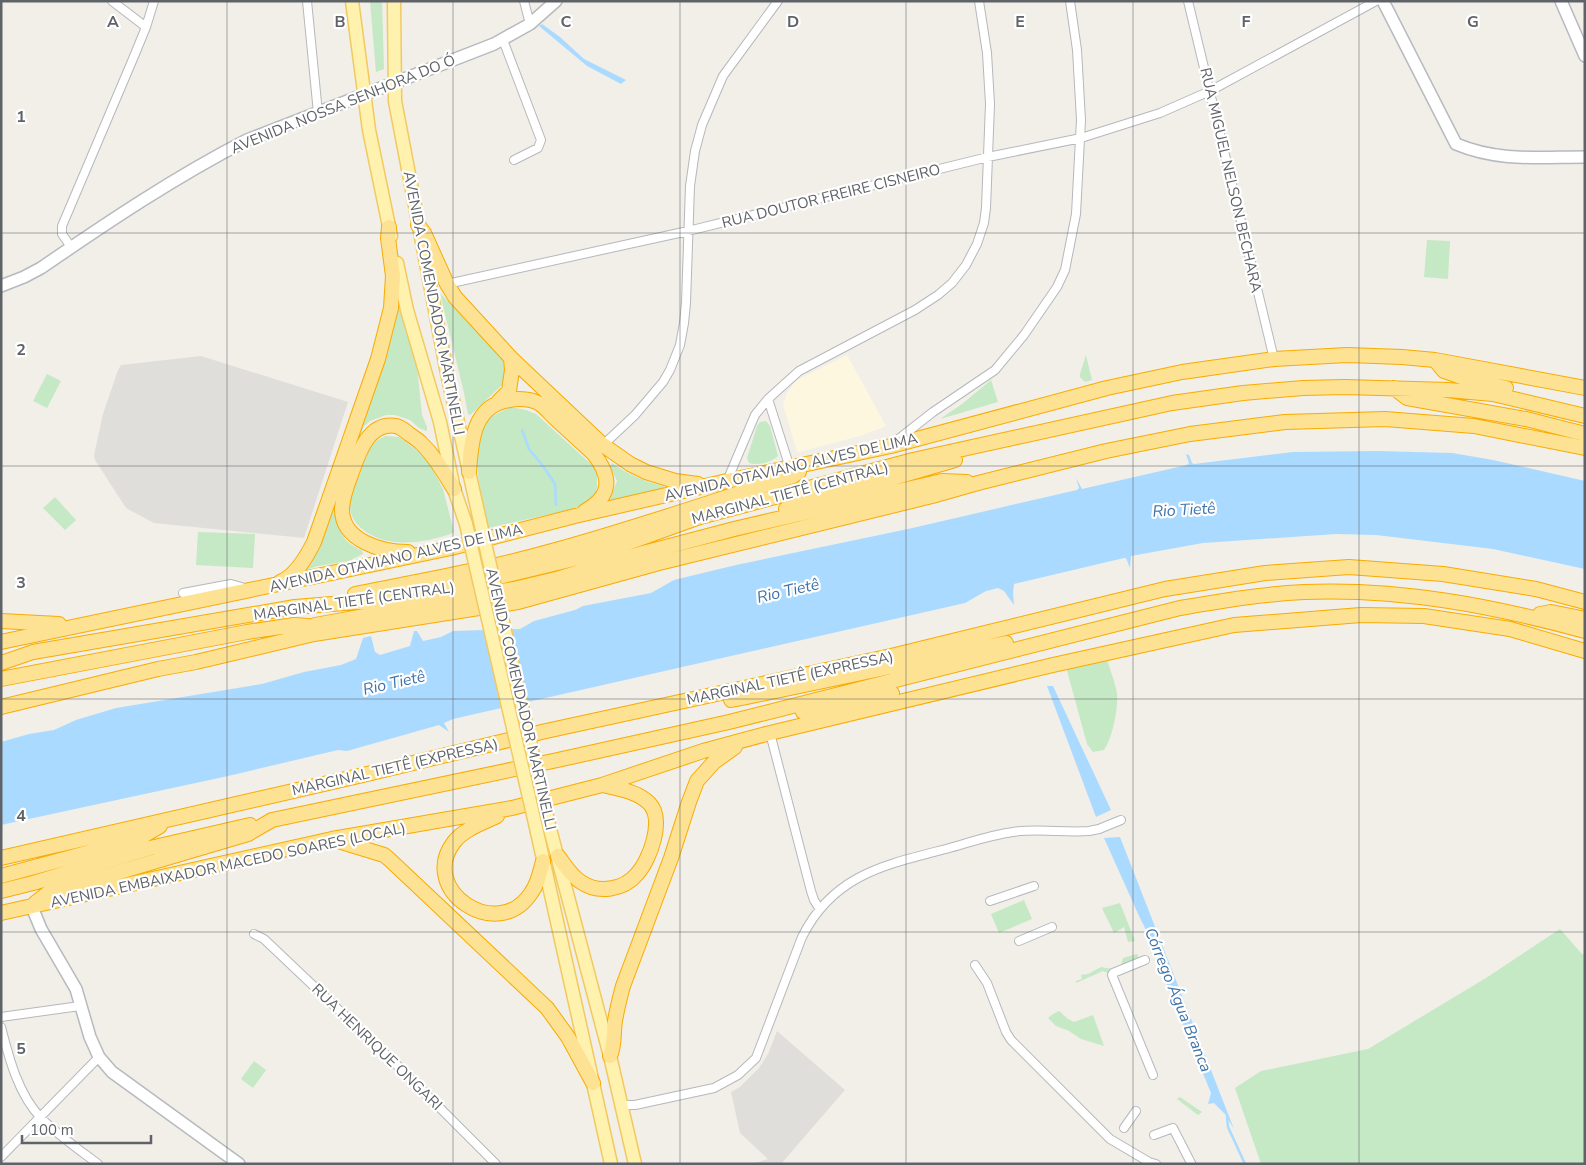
<svg xmlns="http://www.w3.org/2000/svg" width="1586" height="1165" font-family="'Nunito Sans',sans-serif">
	<rect width="100%" height="100%" fill="#f1efe8"/>
	<path fill="#fef7e0" d="M847 355 886 426 860 436 799 452 797 451 783 405 787 393 795 382 801 378Z"/>
	<path fill="#e0deda" d="M201 356 348 402 304 538 154 523 126 508 95 460 94 455 103 414 118 370 121 365Z
		M777 1031 845 1090 781 1164H751L768 1159 740 1133 731 1092 740 1087 759 1068 768 1054Z"/>
	<path fill="#c5e8c5" d="M370 1H382L384 69 376 72Z
		M1427 240 1450 241 1448 279 1424 277Z
		M440 293 505 361 509 378 499 388 470 415 468 414 464 393Z
		M395 309 400 310 417 366 422 415 427 427V431L419 428 410 420 395 415H386L370 421 364 426 359 438 337 507C336 519 339 534 348 542 352 546 358 548 362 551L363 554 349 561 318 566 297 573Z
		M1086 355 1092 380 1085 382 1080 377V374Z
		M47 374 61 381 47 408 33 401Z
		M991 380 998 402 940 419 962 404Z
		M510 407 526 410 536 414 592 465 597 471V486L595 496 591 501 578 508 488 528C483 502 468 447 484 424 490 416 501 412 510 407Z
		M766 421 770 426 778 456C772 462 758 466 749 463L747 458 757 426 760 422Z
		M386 436 399 437 427 458 443 489 454 532 453 533C424 543 387 550 361 528 355 523 351 516 350 508 349 496 357 483 361 472 366 456 369 442 386 436Z
		M612 463C628 474 644 482 664 486V488L612 501 610 500 617 481 610 466Z
		M55 497 76 520 65 530 43 508Z
		M198 532 255 534 253 568 196 565Z
		M1107 659C1110 670 1115 682 1117 693 1118 709 1113 737 1104 750L1093 752 1087 744 1066 667Z
		M1024 900 1032 919 999 933 991 914Z
		M1120 903 1135 941 1128 942 1124 927 1114 933 1102 908Z
		M1560 929 1582 954H1585V1164H1261L1235 1088 1261 1071 1368 1049 1486 978Z
		M1137 954 1142 964C1132 970 1115 978 1103 971L1076 983V981L1082 979 1081 975 1088 974 1101 967 1112 969 1121 965 1123 958Z
		M1059 1011 1068 1019 1074 1022 1093 1015 1104 1046 1081 1039 1069 1031 1056 1026 1048 1018 1053 1014Z
		M254 1061 266 1070 253 1088 241 1079Z
		M1180 1097 1202 1112 1198 1115 1177 1099Z"/>
	<path fill="#aadaff" d="M542 24 560 37 584 59 626 80 621 84 587 66 539 26Z
		M1378 451 1452 453 1493 460 1585 481V569L1493 549 1376 535 1336 534 1203 543 1131 556 1130 568 1126 558H1124L1014 584 1013 593 1014 605 1004 591 998 588 986 591 965 603 453 719 444 723 449 732 439 725 347 751 338 750 228 776 1 825V742L29 734 54 730 76 720 116 708 262 684 304 672 341 665 356 659 363 638 371 636 375 652 380 655 410 646 414 631H417L423 641 441 637 453 631 520 629 534 621 575 610 583 606 651 593 674 580 736 565 908 529 1077 490 1079 488 1076 478 1082 489 1187 465 1189 463 1186 454 1189 455 1192 463 1194 464 1293 452Z
		M1047 686H1053L1111 810 1096 817Z
		M1120 837 1234 1129 1225 1114 1214 1103 1208 1104 1211 1093 1156 958 1157 952 1139 916 1104 838Z"/>
	<g fill="none" stroke-linecap="round" stroke-linejoin="round">
		<path stroke="#aadaff" stroke-width="2.5" d="M522 430 529 449 543 466 555 484 556 505
			M1227 1116 1228 1127 1245 1164"/>
		<g stroke="#b5b8bc" stroke-width="10">
			<path id="street" d="M112 1 146 27
				M307 1 318 113
				M524 1 530 24
				M1188 1 1274 359
				M503 40 541 140 538 148 514 160
				M71 247 62 234V226L135 54 146 27 154 1
				M447 284 688 231 988 157 1081 138 1160 113 1210 91 1376 1
				M768 399 790 468
				M896 441 933 412 995 370 1024 335 1057 287 1065 270 1076 214 1081 120 1077 50 1070 1
				M603 445 635 415 663 382 670 370 680 345 684 323 686 303 690 186 695 151 702 125 723 76 778 1
				M727 481 755 415 768 399 799 371 915 310 938 295 952 283 966 265 977 244 984 223 986 208 990 104 987 53 979 1
				M183 593 231 584 245 588
				M770 733 811 891 814 900 819 908
				M990 901 1034 886
				M254 934 264 939 401 1069 496 1164
				M1019 941 1052 927
				M1145 960 1113 973 1112 975 1153 1075
				M975 965 987 983 1006 1032 1011 1040 1110 1139 1149 1162 1156 1164
				M1 1017 80 1006
				M1 1027C9 1058 18 1094 41 1118 58 1135 78 1149 98 1164
				M621 1105H635L714 1088 738 1075 756 1058 802 937C833 875 884 865 946 849 968 843 990 835 1013 832 1038 828 1064 833 1089 831L1099 829 1121 820
				M1124 1128 1136 1111
				M1154 1135 1173 1128 1191 1163
				M1 1157 99 1057"/>
		</g>
		<g stroke="#b6babf" stroke-width="14">
			<path id="secondary" d="M1383 1 1456 144C1499 162 1539 157 1585 157
				M1561 1 1585 56
				M1 286 24 277 41 268C108 222 175 177 247 140L494 44 530 24 556 1
				M32 907 41 929 76 989 90 1037 99 1057 112 1072 239 1164"/>
		</g>
		<g stroke="#f2c960" stroke-width="15">
			<path id="primary" d="M352 1 369 130 391 236
				M394 1 395 101 447 373 480 521
				M397 263 407 310 440 422 454 489 466 524
				M550 829 610 1056 635 1164
				M537 832 611 1164"/>
		</g>
		<g stroke="#f9ab00" stroke-width="16">
			<path id="highway" d="M418 225 424 233 447 284 455 297 511 358 603 445 630 464 646 472 675 481 698 484
				M1435 360 1444 371 1464 378 1506 388
				M1394 388 1407 398 1526 419 1585 434
				M498 402 509 391 512 370 511 358
				M469 472C471 442 473 405 510 400 519 398 532 399 540 404 546 408 551 415 557 420 569 431 581 442 593 453 612 477 612 496 585 511
				M786 509 955 460
				M408 552C382 552 341 541 342 508 343 496 347 485 351 475 358 455 368 421 396 426 401 427 404 430 409 434 413 437 417 439 421 443 435 456 444 473 454 489
				M280 582C296 576 307 556 314 542L378 359 391 308 393 276 388 238 389 227
				M355 594C421 581 488 569 552 551 633 529 713 501 793 476L799 472
				M1540 614 1551 612 1585 619
				M1 621 59 624
				M315 625 514 589 560 578 643 553 734 529 942 481 967 482
				M1 642 451 548 575 516 727 481 891 446 1107 388 1182 372 1274 359 1347 355 1402 357 1435 360 1585 388
				M1 663 33 652 295 607 381 600 421 594 461 586 574 559 622 545 700 517 913 460 1172 403 1243 393 1303 388 1345 387 1448 390 1493 394 1585 416
				M1 679 247 632 294 625 308 626
				M731 700C823 682 914 661 1006 643
				M1 707 158 669 196 662 314 634 518 602 659 563 932 496 978 483 1106 451 1190 434 1285 422 1385 419 1474 426 1585 448
				M803 712 892 693
				M497 816C483 823 464 829 454 842 417 890 498 944 531 893 538 884 540 872 543 861
				M335 840 384 855 389 859 547 1008 568 1037 593 1083
				M558 856C565 865 571 876 581 882 598 894 624 890 637 874 650 860 665 819 649 803 637 791 618 789 603 785
				M1 858 363 775 546 731 891 656 1165 589 1265 573 1349 567 1443 574 1536 589 1585 602
				M1 876 105 848 143 836 160 826
				M1 891 33 883 150 848 250 825
				M35 903 48 893 248 834 272 820 553 761 729 722 1180 608C1221 601 1262 594 1304 592 1400 588 1493 606 1585 631
				M1 913 332 839 512 808 602 785 703 751 770 733 1053 665 1234 625 1361 615 1424 616 1510 629 1585 651
				M610 1056C615 1046 613 1033 615 1021 617 1009 620 997 623 986L671 858 689 802 697 781 714 762 735 747"/>
		</g>
		<use href="#street" stroke="#fff" stroke-width="8"/>
		<use href="#secondary" stroke="#fff" stroke-width="11"/>
		<use href="#primary" stroke="#fff2af" stroke-width="12"/>
		<use href="#highway" stroke="#fde293" stroke-width="14"/>
		<g stroke="#f2c960" stroke-width="15" stroke-linecap="butt">
			<path id="primary-bridge" d="M480 521 550 829
				M466 524 537 832"/>
		</g>
		<use href="#primary-bridge" stroke="#fff2af" stroke-width="12"/>
	</g>
	<path fill="none" stroke="#5f6368" stroke-width="1" stroke-opacity="0.55" d="M227 1V1164M453 1V1164M680 1V1164M906 1V1164M1133 1V1164M1359 1V1164M1 233H1585M1 466H1585M1 699H1585M1 932H1585"/>
	<g text-anchor="middle" dominant-baseline="central" stroke-width="4.5" stroke-linejoin="round" paint-order="stroke">
		<g font-size="15" fill="#5f6368" stroke="#fff">
			<text transform="translate(343 104) rotate(-22)">AVENIDA NOSSA SENHORA DO Ó</text>
			<text transform="translate(1231 180) rotate(77)">RUA MIGUEL NELSON BECHARA</text>
			<text transform="translate(831 196) rotate(-14)">RUA DOUTOR FREIRE CISNEIRO</text>
			<text transform="translate(434 303) rotate(79)">AVENIDA COMENDADOR MARTINELLI</text>
			<text transform="translate(791 467) rotate(-13)">AVENIDA OTAVIANO ALVES DE LIMA</text>
			<text transform="translate(790 493) rotate(-15)">MARGINAL TIETÊ (CENTRAL)</text>
			<text transform="translate(396 558) rotate(-13)">AVENIDA OTAVIANO ALVES DE LIMA</text>
			<text transform="translate(354 601) rotate(-8)">MARGINAL TIETÊ (CENTRAL)</text>
			<text transform="translate(790 678) rotate(-12)">MARGINAL TIETÊ (EXPRESSA)</text>
			<text transform="translate(521 699) rotate(77)">AVENIDA COMENDADOR MARTINELLI</text>
			<text transform="translate(395 767) rotate(-13)">MARGINAL TIETÊ (EXPRESSA)</text>
			<text transform="translate(228 865) rotate(-12)">AVENIDA EMBAIXADOR MACEDO SOARES (LOCAL)</text>
			<text transform="translate(377 1047) rotate(44)">RUA HENRIQUE ONGARI</text>
		</g>
		<g font-size="16" font-style="italic" fill="#4174aa" stroke="#fff">
			<text transform="translate(1184 510) rotate(-3)">Rio Tietê</text>
			<text transform="translate(788 591) rotate(-13)">Rio Tietê</text>
			<text transform="translate(394 683) rotate(-13)">Rio Tietê</text>
			<text transform="translate(1178 1000) rotate(68)">Córrego Água Branca</text>
		</g>
	</g>
	<g font-size="16" text-anchor="middle" font-weight="bold" fill="#5f6368" stroke="#fff" stroke-width="4.5" stroke-linejoin="round" paint-order="stroke">
		<text x="113" y="27">A</text>
		<text x="340" y="27">B</text>
		<text x="566" y="27">C</text>
		<text x="793" y="27">D</text>
		<text x="1020" y="27">E</text>
		<text x="1246" y="27">F</text>
		<text x="1473" y="27">G</text>
		<text x="21" y="122">1</text>
		<text x="21" y="355">2</text>
		<text x="21" y="588">3</text>
		<text x="21" y="821">4</text>
		<text x="21" y="1054">5</text>
	</g>
	<rect width="1586" height="1165" fill="none" stroke="#5f6368" stroke-width="5"/>
	<path d="M22 1135v8h129v-8" fill="none" stroke="#5f6368" stroke-width="2.5"/>
	<text x="30" y="1135" font-size="15" fill="#5f6368" stroke="#ffffff" stroke-width="4" paint-order="stroke">100 m</text>
</svg>
